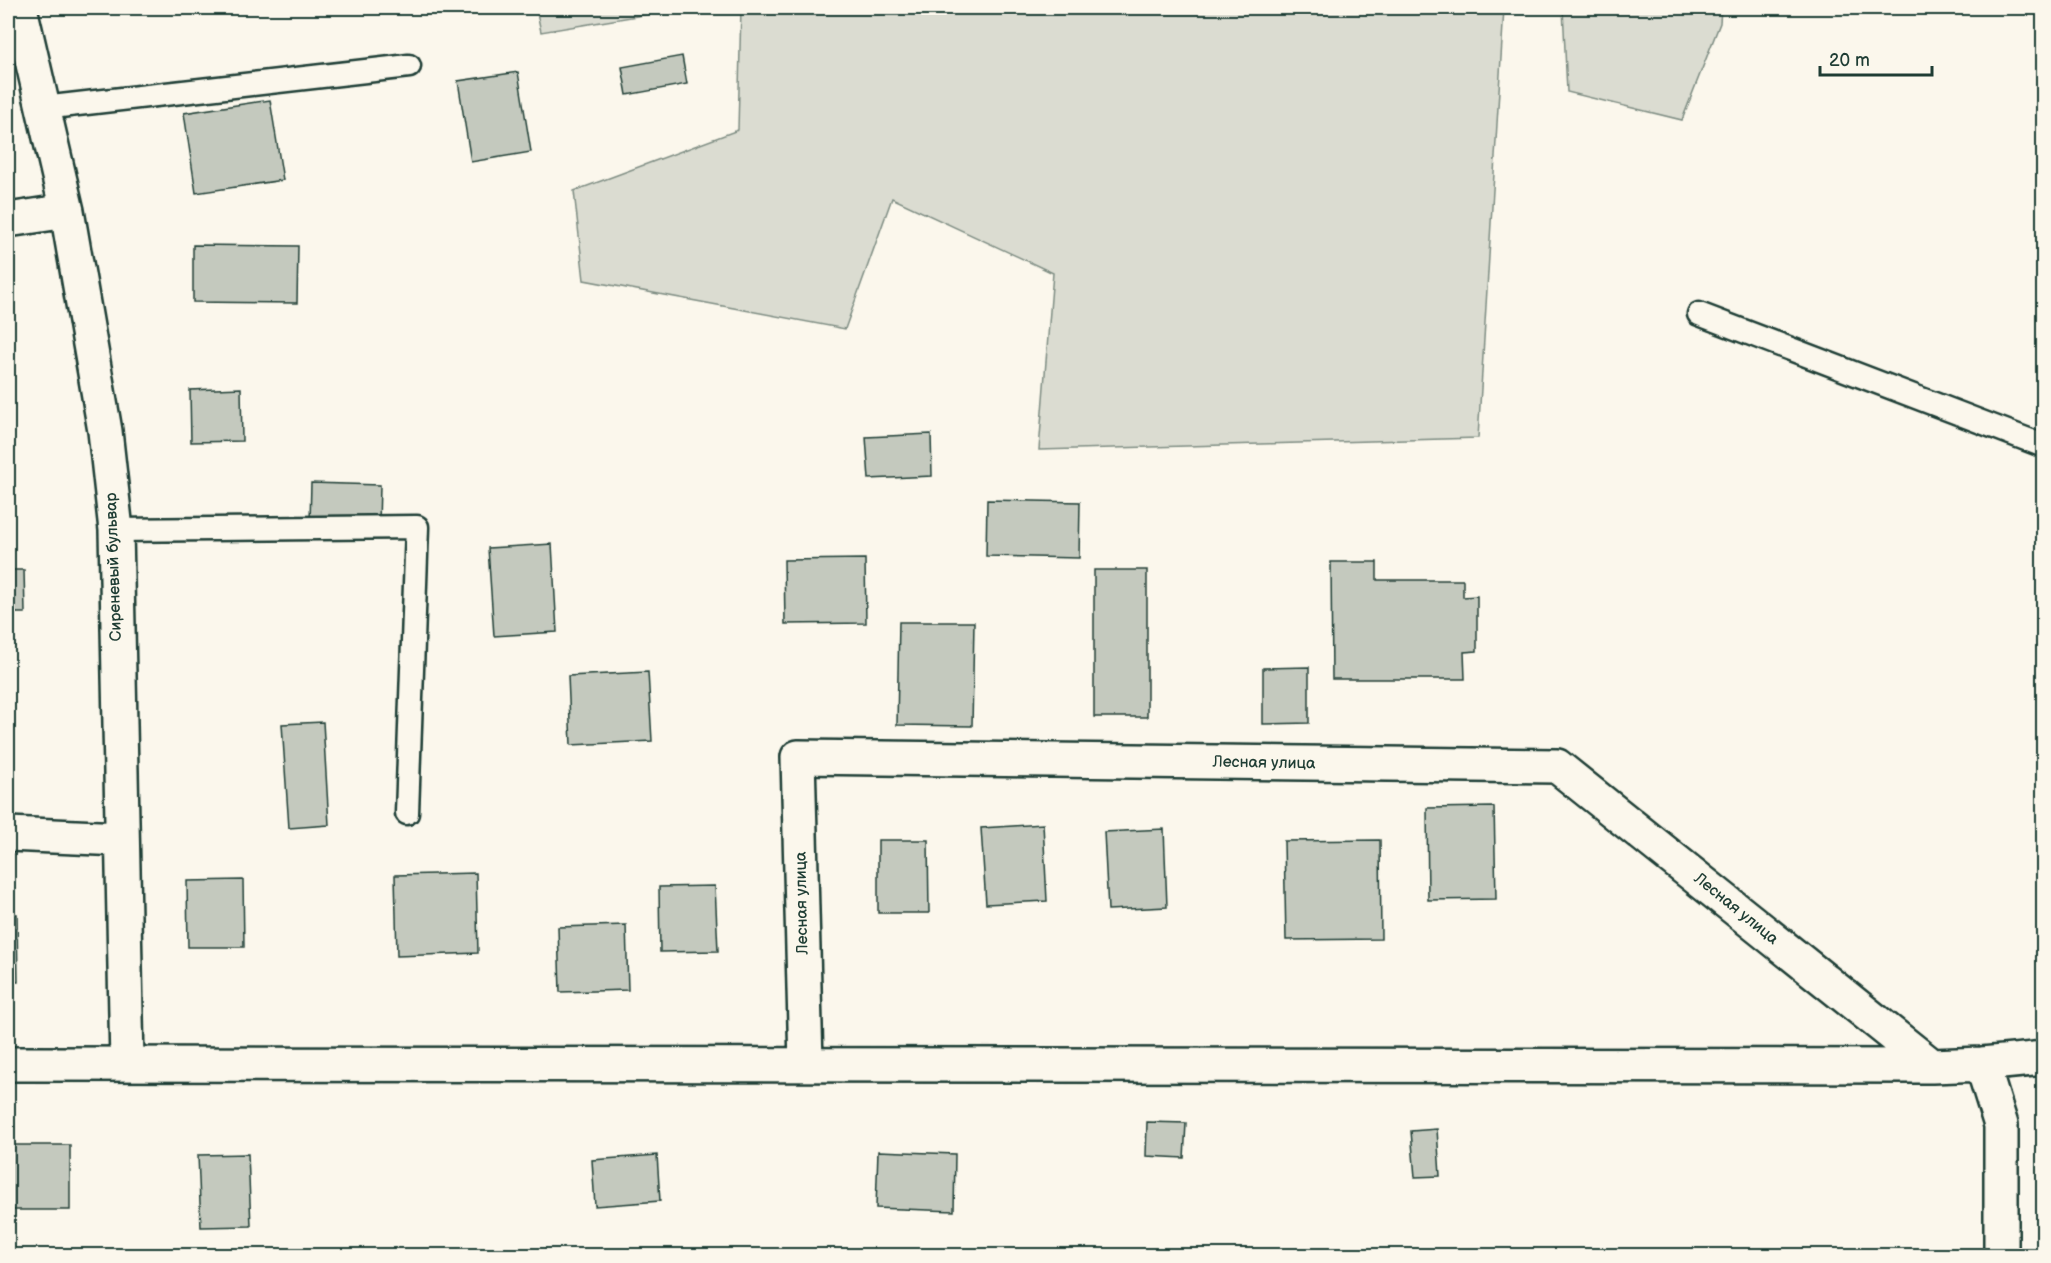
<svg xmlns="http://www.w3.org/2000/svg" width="2051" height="1263" font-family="'Balsamiq Sans',sans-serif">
	<rect width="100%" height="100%" fill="#fbf7ec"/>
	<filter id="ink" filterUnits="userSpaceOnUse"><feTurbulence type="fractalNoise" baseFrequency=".0167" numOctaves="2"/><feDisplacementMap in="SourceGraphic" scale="12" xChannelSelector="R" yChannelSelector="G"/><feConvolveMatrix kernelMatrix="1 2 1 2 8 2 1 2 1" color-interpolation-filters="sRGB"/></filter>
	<g filter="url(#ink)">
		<path fill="#dbdcd1" stroke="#7d8c82" stroke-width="1.5" d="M536 8H685L541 32Z
			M741 8H1504L1478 438 1039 450 1053 273 892 198 845 329 584 280 574 191 738 130Z
			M1563 8H1721L1720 23 1682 120 1567 92Z"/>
		<path fill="#c4c9be" stroke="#1f3d34" stroke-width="1.5" d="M682 56 687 84 627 95 622 67Z
			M518 72 531 152 471 162 458 81Z
			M270 100 283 180 196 193 184 113Z
			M193 245 298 246 297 303 193 302Z
			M241 388 242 441 191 442 190 390Z
			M931 434 932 476 869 479 866 437Z
			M8 472H13L11 510H8Z
			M311 483 380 485 379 524 310 523Z
			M987 500 1080 502 1079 558 986 556Z
			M552 544 557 632 494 636 488 548Z
			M865 559 866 623 785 624 784 560Z
			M1331 562H1377V580H1463V597L1477 596V651L1464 652 1465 679H1332Z
			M8 570H24L25 613H8Z
			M1094 570H1147V717H1094Z
			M899 622H974L972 726 897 725Z
			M1309 667V723L1263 724V668Z
			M648 672 652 741 571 745 568 676Z
			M323 722 329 825 289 828 282 724Z
			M1494 807 1496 899 1428 900 1427 808Z
			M1043 824 1047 901 986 904 981 828Z
			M1164 829 1167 907 1108 910 1104 832Z
			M878 840H928L929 913H878Z
			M1380 840 1381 939 1286 940 1284 841Z
			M476 873 478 953 397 956 395 875Z
			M243 880 244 947H188L187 881Z
			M715 886 718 951 660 952 659 887Z
			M8 914H17L18 982H8Z
			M626 925 628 990 560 992 558 927Z
			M1147 1122 1186 1123 1184 1158 1146 1156Z
			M1437 1129 1440 1176 1415 1177 1411 1131Z
			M8 1145H70V1210H8Z
			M878 1151 955 1154 954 1211 876 1208Z
			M248 1154 251 1226 201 1227 198 1155Z
			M657 1155 660 1201 595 1206 592 1160Z"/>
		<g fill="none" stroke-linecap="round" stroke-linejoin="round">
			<g stroke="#1f3d34" stroke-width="27">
				<path id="service" d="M43 108 409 66
					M1699 314 2044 446
					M116 530 417 527 407 813"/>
			</g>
			<g stroke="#1f3d34" stroke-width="38">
				<path id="minor" d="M20 8 67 211 105 431 116 530 127 1064
					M8 220 67 211
					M8 834 121 839
					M8 1064 1932 1066 1982 1064 2044 1058
					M806 1064 798 757 1557 766 1932 1066
					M1982 1064 2001 1125V1256"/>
			</g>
			<use href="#service" stroke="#fbf7ec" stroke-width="22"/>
			<use href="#minor" stroke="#fbf7ec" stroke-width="33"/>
		</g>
	</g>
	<g text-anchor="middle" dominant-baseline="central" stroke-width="4.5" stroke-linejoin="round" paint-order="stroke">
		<g font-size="16" fill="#1f3d34" stroke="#fbf7ec">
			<text transform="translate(114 567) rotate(-92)">Сиреневый бульвар</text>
			<text transform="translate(1264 763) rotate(1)">Лесная улица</text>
			<text transform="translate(802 903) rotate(-91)">Лесная улица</text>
			<text transform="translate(1736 909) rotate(39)">Лесная улица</text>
		</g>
	</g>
	<rect width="2051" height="1263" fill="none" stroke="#fbf7ec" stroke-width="30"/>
	<rect x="15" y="15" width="2021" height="1233" fill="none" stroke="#1f3d34" stroke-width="2" filter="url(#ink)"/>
	<path d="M1820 66v9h112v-9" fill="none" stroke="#1f3d34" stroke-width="3"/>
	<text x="1829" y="66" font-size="18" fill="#1f3d34" stroke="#fbf7ec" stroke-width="4.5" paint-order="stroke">20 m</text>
</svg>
